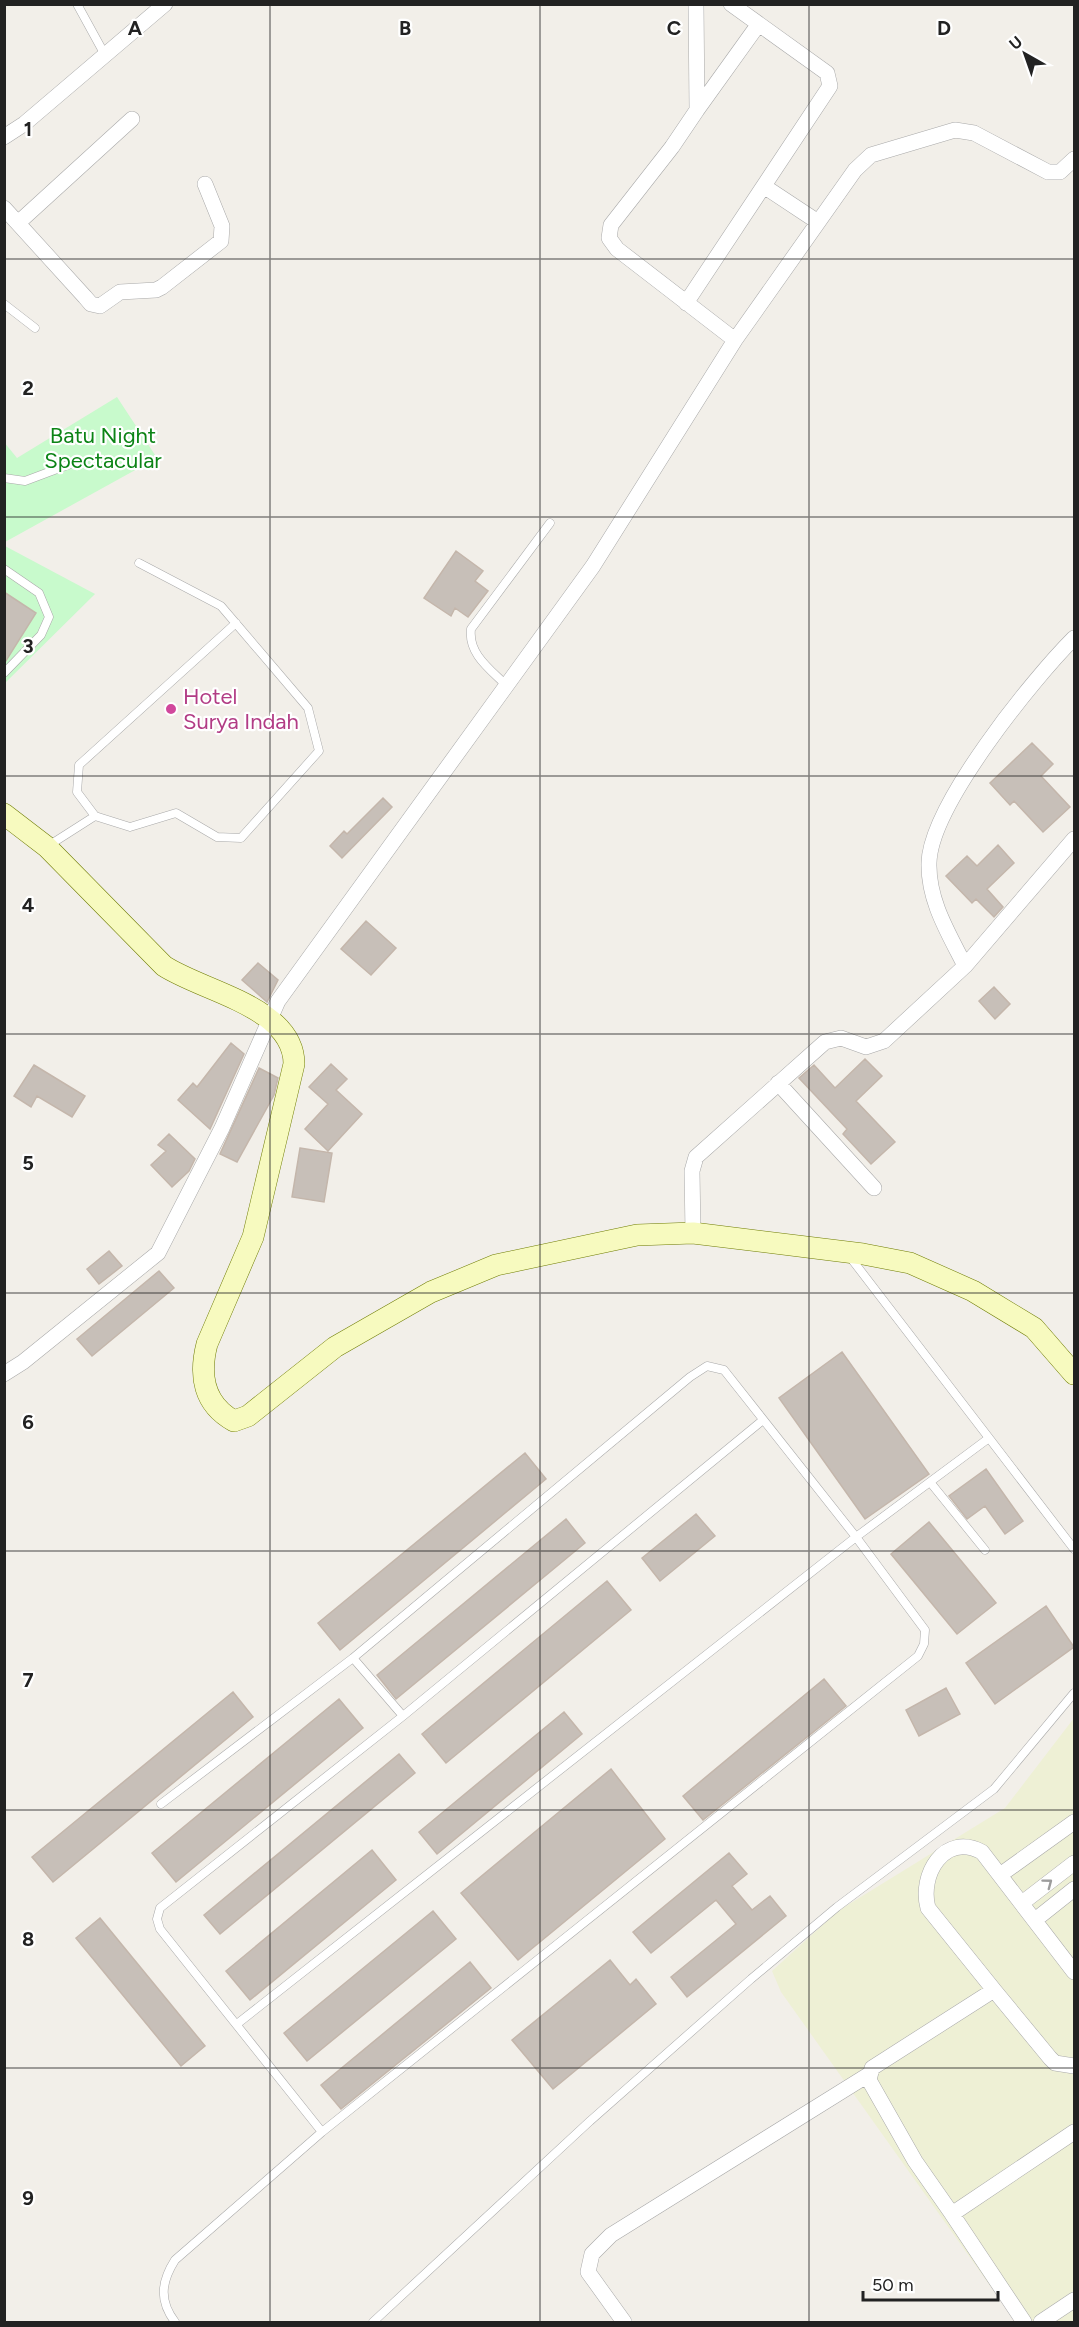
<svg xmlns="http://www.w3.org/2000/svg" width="1079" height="2327" font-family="Figtree,sans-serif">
	<rect width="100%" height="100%" fill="#f2efe9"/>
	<path fill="#eef0d5" d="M1074 1718V2322H1016L781 1992 772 1971 838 1911 1005 1808Z"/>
	<path fill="#c8facc" d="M117 397 157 458 5 542 4 442 17 458Z
		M5 546 95 594 5 683Z"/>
	<path fill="#c7bfb8" stroke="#c4b6ab" stroke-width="1.5" d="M456 551 483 571 475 581 488 591 468 617 455 608 451 616 424 598Z
		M4 592 36 613 4 664Z
		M1032 743 1053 764 1041 776 1070 807 1043 832 1014 801 1010 805 990 783Z
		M383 798 392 807 342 858 330 846 344 831 347 834Z
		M998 845 1014 863 987 889 1003 907 994 917 976 899 972 903 946 876 967 856 977 866Z
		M366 921 396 948 371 975 341 949Z
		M258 963 278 980 267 1002 242 980Z
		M994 987 1010 1004 995 1019 979 1001Z
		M231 1043 244 1054 210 1129 178 1100 193 1083 197 1087Z
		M865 1059 882 1076 856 1101 895 1142 871 1164 843 1134 847 1129 799 1078 814 1065 835 1088Z
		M331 1064 347 1079 336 1090 362 1114 328 1151 305 1129 328 1104 309 1087Z
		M34 1065 85 1096 72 1117 37 1096 31 1107 14 1096Z
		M259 1068 278 1078 274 1095 237 1162 220 1154Z
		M169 1134 195 1159 189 1171 172 1187 151 1165 166 1151 158 1145Z
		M300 1148 332 1153 324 1202 292 1197Z
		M109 1251 122 1266 99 1284 87 1269Z
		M159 1271 174 1288 92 1356 77 1339Z
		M842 1352 929 1474 865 1519 779 1398Z
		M525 1453 546 1479 340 1650 318 1623Z
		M986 1469 1023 1521 1005 1534 985 1506 967 1519 949 1496Z
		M696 1514 715 1536 660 1581 642 1558Z
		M566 1519 585 1543 396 1699 377 1675Z
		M929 1522 996 1603 957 1634 891 1554Z
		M607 1581 631 1610 446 1763 422 1734Z
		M1046 1606 1074 1647 995 1704 966 1663Z
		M824 1679 846 1706 703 1820 683 1796Z
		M946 1688 960 1714 919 1736 906 1710Z
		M233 1692 253 1717 53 1882 32 1857Z
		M339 1699 363 1728 176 1882 152 1853Z
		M564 1712 582 1734 437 1854 419 1832Z
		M399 1754 415 1773 220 1934 204 1915Z
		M611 1769 665 1839 518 1960 461 1893Z
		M372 1850 396 1880 250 2000 226 1971Z
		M729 1853 747 1874 732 1886 752 1910 770 1896 786 1916 687 1997 671 1977 736 1924 716 1900 651 1953 633 1932Z
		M433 1911 456 1939 307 2061 284 2033Z
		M100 1918 205 2046 181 2066 76 1938Z
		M610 1960 630 1985 636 1979 656 2004 553 2089 512 2040Z
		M470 1962 491 1988 341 2109 321 2085Z"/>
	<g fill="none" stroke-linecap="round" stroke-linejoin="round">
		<g stroke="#a9a9a9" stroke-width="9">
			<path id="lane" d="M77 4 105 55
				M4 304 35 328
				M4 478 25 481 73 463
				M4 569 39 593 49 617 41 635 4 673
				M507 686C490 669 468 654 471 629L550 523
				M95 816 77 792 79 765 236 623
				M48 846 95 816 130 827 176 813 217 837 241 838 319 751 308 708 221 606 139 563
				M850 1257 989 1438
				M930 1482 985 1550
				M353 1658 403 1716
				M161 1804 353 1658 690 1377 707 1366 724 1370 856 1537 925 1630 924 1644 918 1656 322 2132 175 2260C161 2282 159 2301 175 2322
				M237 2024 856 1537 989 1438 1074 1549
				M322 2132 160 1929 157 1919 160 1908 403 1716 763 1420
				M373 2322 590 2121 751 1979 837 1907 994 1789 1074 1693"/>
		</g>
		<g stroke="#a9a9a9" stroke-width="16">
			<path id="street" d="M696 4 697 110 672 147 611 225 609 238 617 249 735 340
				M697 110 758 25
				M4 137 24 124 165 4
				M765 187 818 222
				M4 208 85 297 91 304 100 306 120 292 156 290 162 287 221 241 222 226 205 184
				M18 223 132 119
				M686 303 830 86 827 73 731 4
				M965 966C949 934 928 901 929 863 930 806 1033 679 1074 638
				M778 1083 874 1188
				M693 1233 692 1171 696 1157 825 1042 841 1038 866 1047 884 1041 965 966 1074 839
				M4 1374 23 1362 158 1253 222 1128 278 1001 593 566 735 340 855 170 871 155 955 130 974 133 1048 172H1060L1074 159
				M1000 1875 1074 1822
				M1022 1903 1074 1863
				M1035 1920 1074 1889
				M994 1990 928 1908C919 1875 944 1832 982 1852L1074 1972
				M952 2214 915 2161 869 2080 872 2068 994 1990 1050 2058 1055 2063 1074 2066
				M624 2322 588 2272 592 2254 611 2235 868 2075
				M1024 2322 952 2214 1074 2132
				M1041 2322 1074 2300"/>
		</g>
		<g stroke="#707d05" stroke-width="22">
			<path id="secondary" d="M4 814 47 847 164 966C204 992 294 1007 294 1064L253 1237 207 1344C199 1375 203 1404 234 1421L248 1416 335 1347 431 1292 496 1265 637 1235 693 1233 863 1254 910 1263 973 1291 1034 1328 1074 1374"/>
		</g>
		<use href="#lane" stroke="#fff" stroke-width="8"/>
		<use href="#street" stroke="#fff" stroke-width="15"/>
		<use href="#secondary" stroke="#f7fabf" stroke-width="21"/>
	</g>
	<defs><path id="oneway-chevron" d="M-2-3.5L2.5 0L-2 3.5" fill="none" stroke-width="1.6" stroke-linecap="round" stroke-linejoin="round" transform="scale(1.5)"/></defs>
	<use stroke="#9c9c9c" href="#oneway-chevron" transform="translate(1048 1883) rotate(-37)"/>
	<path fill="none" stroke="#222" stroke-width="1.5" stroke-opacity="0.55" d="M270 4V2322M540 4V2322M809 4V2322M4 259H1074M4 517H1074M4 776H1074M4 1034H1074M4 1293H1074M4 1551H1074M4 1810H1074M4 2068H1074"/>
	<circle fill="#d1479c" stroke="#fff" stroke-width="2" cx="171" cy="709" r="6"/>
	<g text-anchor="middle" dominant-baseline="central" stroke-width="4.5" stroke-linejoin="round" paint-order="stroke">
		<g font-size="22" fill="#0c8416" stroke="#fff">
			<text x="103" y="435">Batu Night<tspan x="103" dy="25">Spectacular</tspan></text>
		</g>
		<g font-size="22" fill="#b23c85" stroke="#fff" text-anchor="start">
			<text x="183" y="696">Hotel<tspan x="183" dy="25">Surya Indah</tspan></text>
		</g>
	</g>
	<g font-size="20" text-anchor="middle" font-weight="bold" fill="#222" stroke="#fff" stroke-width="4.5" stroke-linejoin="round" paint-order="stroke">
		<text x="135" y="35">A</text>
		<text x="405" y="35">B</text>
		<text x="674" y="35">C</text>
		<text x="944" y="35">D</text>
		<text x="28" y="136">1</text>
		<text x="28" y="395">2</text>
		<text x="28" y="653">3</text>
		<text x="28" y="912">4</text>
		<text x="28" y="1170">5</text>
		<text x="28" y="1429">6</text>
		<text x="28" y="1687">7</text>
		<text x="28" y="1946">8</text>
		<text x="28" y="2205">9</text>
	</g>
	<rect width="1079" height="2327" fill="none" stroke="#222222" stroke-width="12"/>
	<g transform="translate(1025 54) rotate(320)" stroke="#ffffff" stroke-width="4.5" paint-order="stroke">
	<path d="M0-4.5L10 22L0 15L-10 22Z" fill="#222222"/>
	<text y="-9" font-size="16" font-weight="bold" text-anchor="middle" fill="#222222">U</text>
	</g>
	<path d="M863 2291v9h135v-9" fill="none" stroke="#222222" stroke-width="3"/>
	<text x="872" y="2291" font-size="18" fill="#222222" stroke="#ffffff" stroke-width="4.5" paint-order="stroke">50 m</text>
</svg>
